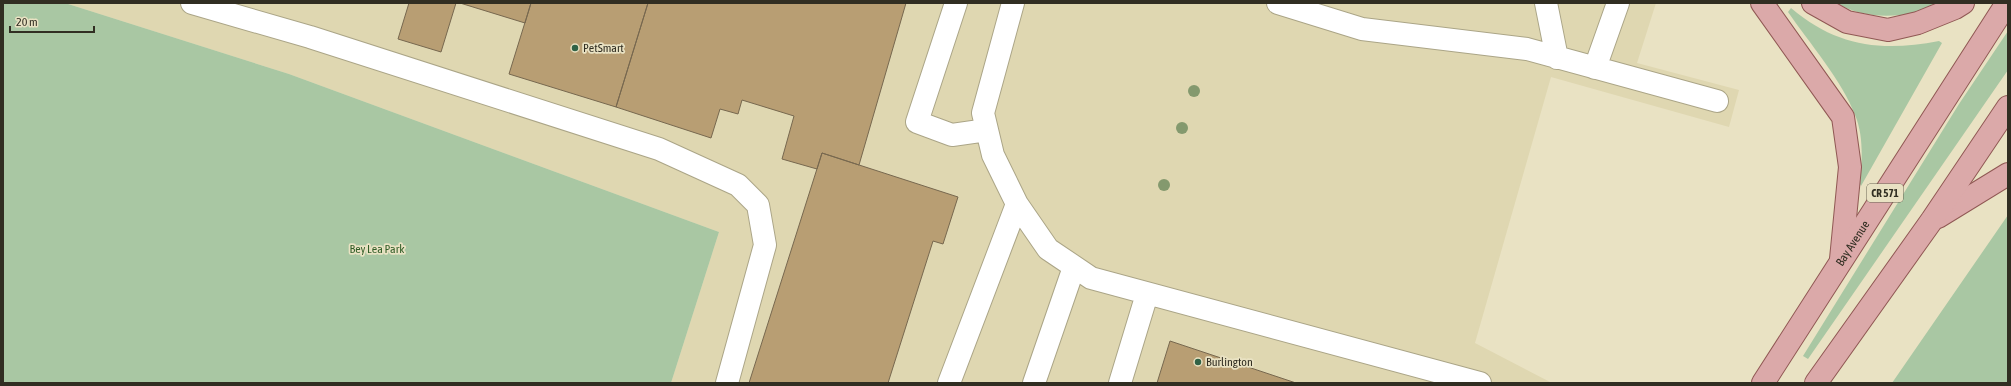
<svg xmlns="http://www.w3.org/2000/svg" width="2011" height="386" font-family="'Asap Condensed',sans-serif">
	<rect width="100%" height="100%" fill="#e9e2c3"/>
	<path fill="#dfd7b1" d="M65 3H1656L1637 63 1739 90 1729 127 1551 77 1475 343 1552 383H671L719 232 289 74Z"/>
	<path fill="#a9c7a3" d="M3 3H65L289 74 719 232 671 383H3Z
		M1837 3H1939C1910 19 1866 21 1837 3Z
		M1791 8C1837 47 1882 52 1939 41L1942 43 1861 186 1860 184C1862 162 1864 136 1855 115 1843 82 1808 41 1788 12Z
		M2008 31V70L1808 359 1803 356 1959 104Z
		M2008 215V383H1892Z"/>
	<path fill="#b89e73" stroke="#77684f" d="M409 3H456L441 52 398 39Z
		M460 3H531L525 23Z
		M531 3H648L616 107 509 74Z
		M648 3H906L859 165 822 153 817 169 782 159 794 116 742 100 738 114 720 109 711 138 616 107Z
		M822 153 958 197 943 244 933 241 888 383H749Z
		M1170 341 1296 383H1157Z"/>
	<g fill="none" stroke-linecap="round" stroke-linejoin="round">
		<g stroke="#aba587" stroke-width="24">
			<path id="minor" d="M192 3 310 37 659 149 738 185 758 205 765 245 727 383
				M956 3 917 122 952 135 987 130
				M1013 3 983 113 993 155 1017 204 1048 249 1091 278 1480 383
				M1278 3 1362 29 1527 49 1717 101
				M1546 3 1557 58
				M1595 68 1618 3
				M949 383 1017 204
				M1034 383 1074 267
				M1120 383 1147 294"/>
		</g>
		<g stroke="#905854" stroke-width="24">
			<g id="major">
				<path d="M1762 3 1843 117 1850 167 1841 259"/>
				<path d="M1813 3 1847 22 1888 30 1918 23 1955 8 1963 3"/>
				<path d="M1938 217 2008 174"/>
				<path id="s1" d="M1763 383 2007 3"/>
				<path d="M1816 383 1932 220 2008 107"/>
			</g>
		</g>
		<use href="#minor" stroke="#fff" stroke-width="22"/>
		<use href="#major" stroke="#dba9a9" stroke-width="22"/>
	</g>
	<g fill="#84996e">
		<circle cx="1194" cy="91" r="6"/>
		<circle cx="1182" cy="128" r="6"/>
		<circle cx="1164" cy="185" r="6"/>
	</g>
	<g fill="#306246" stroke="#e9e2c3" stroke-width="1.5">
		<circle cx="575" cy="48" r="4"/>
		<circle cx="1198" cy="362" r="4"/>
	</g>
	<g text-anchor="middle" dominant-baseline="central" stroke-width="3.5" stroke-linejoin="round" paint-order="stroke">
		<rect fill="#e9e2c3" stroke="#686452" stroke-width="1" x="1867" y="184" width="36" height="18" rx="3"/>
		<g font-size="11" font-weight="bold" fill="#312e22">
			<text x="1885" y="193">CR 571</text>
		</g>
		<g font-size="12" fill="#312e22" stroke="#e9e2c3" text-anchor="start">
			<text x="583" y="48">PetSmart</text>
			<text x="1206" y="362">Burlington</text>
		</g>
		<g font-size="12" fill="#312e22" stroke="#e9e2c3">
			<text stroke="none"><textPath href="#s1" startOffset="166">Bay Avenue</textPath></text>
		</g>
		<g font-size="12" fill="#325e28" stroke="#e9e2c3">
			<text x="377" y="249">Bey Lea Park</text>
		</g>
	</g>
	<rect width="2011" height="386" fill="none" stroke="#312e22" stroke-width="8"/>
	<path d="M10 26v6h84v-6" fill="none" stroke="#312e22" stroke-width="2"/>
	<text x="16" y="26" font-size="12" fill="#312e22" stroke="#e9e2c3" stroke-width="3" paint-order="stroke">20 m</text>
</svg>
